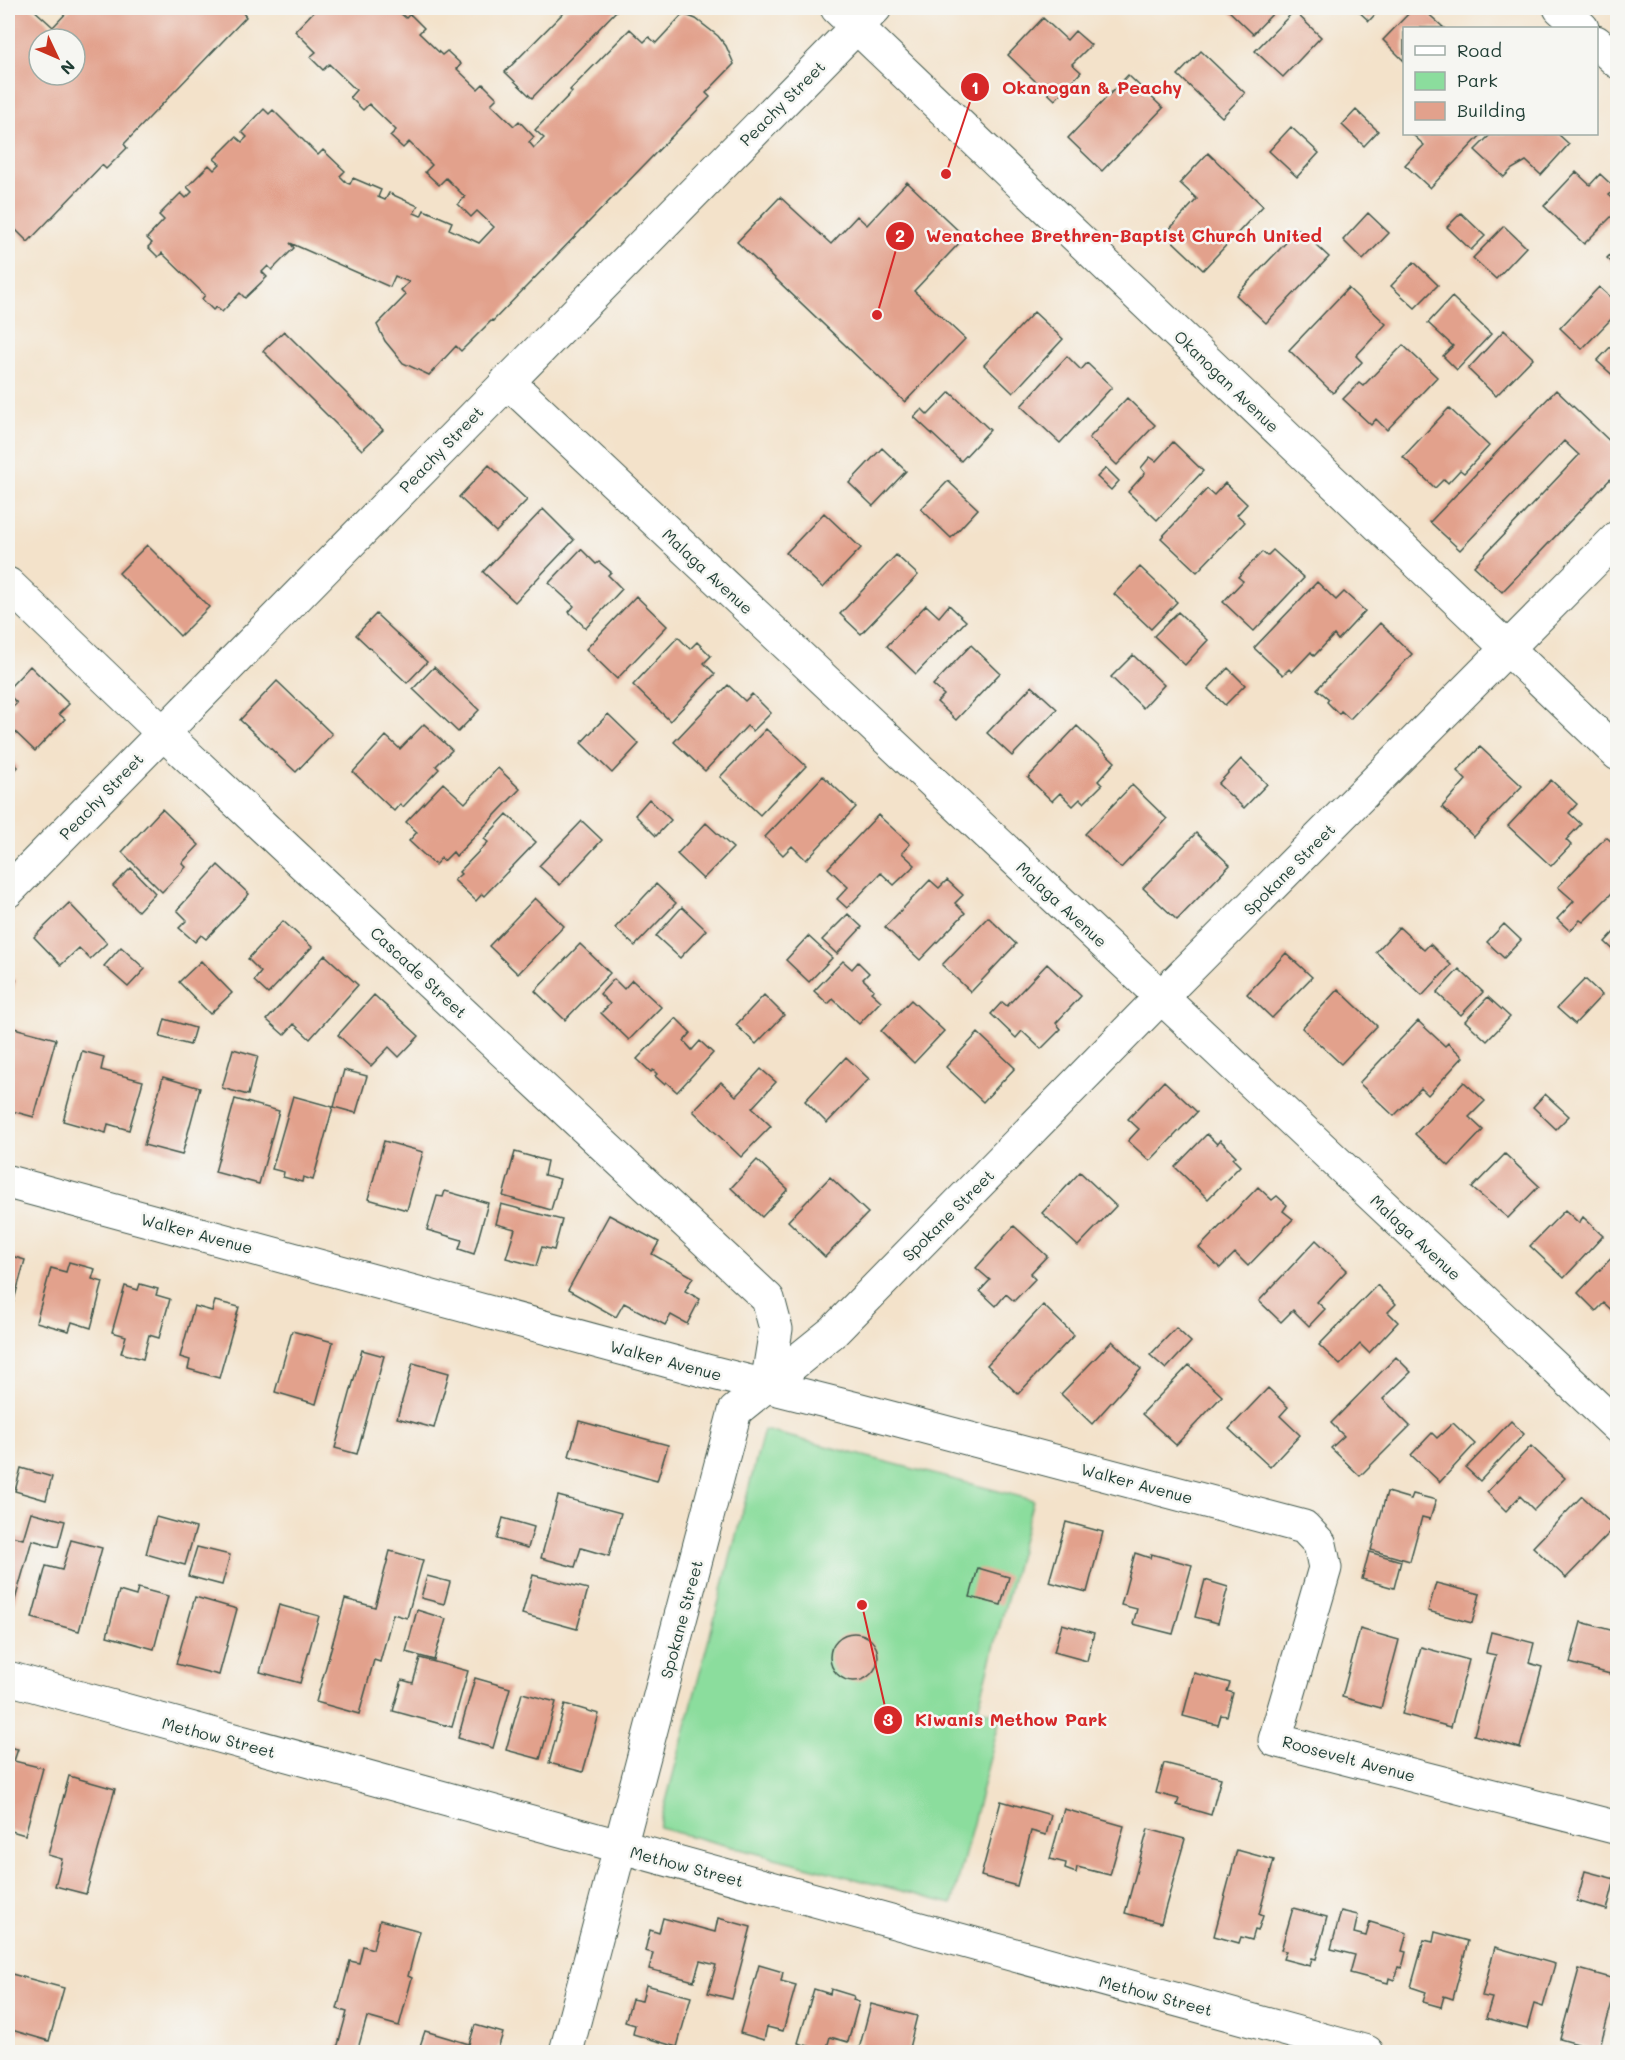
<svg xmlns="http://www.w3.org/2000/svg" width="1625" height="2060" font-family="Mali,sans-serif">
	<rect width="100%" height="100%" fill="#f6f6f2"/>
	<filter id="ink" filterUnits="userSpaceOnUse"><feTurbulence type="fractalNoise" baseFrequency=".0167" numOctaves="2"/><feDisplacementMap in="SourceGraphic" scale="12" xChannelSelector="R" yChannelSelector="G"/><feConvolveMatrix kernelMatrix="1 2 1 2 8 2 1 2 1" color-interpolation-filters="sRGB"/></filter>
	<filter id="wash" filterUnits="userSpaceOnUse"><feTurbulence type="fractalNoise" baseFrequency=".008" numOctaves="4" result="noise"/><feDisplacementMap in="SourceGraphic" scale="24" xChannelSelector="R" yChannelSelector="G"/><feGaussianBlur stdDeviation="1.35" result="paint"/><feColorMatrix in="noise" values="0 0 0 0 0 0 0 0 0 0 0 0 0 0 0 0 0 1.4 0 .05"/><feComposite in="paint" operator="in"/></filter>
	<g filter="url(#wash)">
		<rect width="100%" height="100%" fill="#f3e2ca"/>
		<path fill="#8bdd9d" stroke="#558d68" stroke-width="1.5" d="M764 1430 1033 1500 978 1709 1001 1715 952 1904 659 1828Z"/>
		<g id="blocks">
			<path fill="#e2a18c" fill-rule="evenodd" d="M8 8H32L53 27 71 8H248L243 13 246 17 124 144 127 148 106 169 102 165 28 242 8 222ZM39 39H75V75H39Z
				M317 8H394L406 18 410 14 424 28 419 33 442 55 447 51 461 64 457 69 478 89 483 84 497 98 491 104 514 126 519 121 534 137 529 142 534 148 544 138 535 130 572 92 570 90 630 29 644 42 649 37 656 43 683 14 696 19 718 36 726 46 734 64 706 93 710 97 493 321 492 320 461 351 456 346 429 375 403 363 385 341 377 325 406 295 401 290 409 282 395 276 390 287 290 243 294 248 272 270 268 266 262 272 267 277 245 298 240 293 222 312 216 307 213 310 202 299 205 295 162 253 158 257 148 247 152 243 147 238 164 220 159 215 181 193 186 198 192 192 187 187 209 165 214 170 220 164 214 159 236 137 242 142 247 137 242 132 264 109 269 114 273 110 318 155 323 150 345 171 340 176 347 183 350 184 353 178 381 190 378 197 385 200 389 193 418 206 414 213 421 216 424 210 452 222 449 229 479 243 494 227 477 211 471 217 458 204 465 197 446 178 439 185 425 172 432 165 409 142 403 148 390 136 396 130 369 104 363 110 350 97 356 90 329 64 323 70 310 57 316 52 295 31Z
				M568 8H619L532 98 505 72Z
				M1226 8H1278L1253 34Z
				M1355 8H1381L1369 21Z
				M1414 8H1422L1444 28H1404V61L1383 40Z
				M1294 11 1321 37 1283 77 1255 51Z
				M1043 18 1067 40 1075 31 1091 45 1072 64 1081 72 1055 100 1008 55Z
				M1201 51 1245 93 1222 117 1178 75Z
				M1128 75 1163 108 1102 171 1068 138Z
				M1356 110 1378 131 1364 146 1342 125Z
				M1291 127 1319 153 1297 177 1269 151Z
				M1412 134H1482L1430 188 1405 165 1424 145Z
				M1491 134H1558L1569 144 1541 175 1526 161 1512 169 1504 177 1475 150Z
				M1208 153 1263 206 1203 270 1165 234 1197 199 1180 183Z
				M1576 172 1590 185 1600 174 1616 189 1609 195 1618 203V210L1584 244 1544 206Z
				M907 182 965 237 914 291 965 339 905 402 737 242 780 197 831 244 857 216 867 225Z
				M1368 213 1389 233 1363 260 1343 240Z
				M1461 213 1485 236 1471 250 1447 227Z
				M1504 226 1526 247 1496 279 1473 258Z
				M1299 229 1329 257 1266 323 1236 295Z
				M1618 247V268L1607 258Z
				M1414 262 1438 285 1415 308 1391 286Z
				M1599 287 1618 304V312L1582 349 1560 328Z
				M1348 288 1386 324 1356 356 1362 362 1333 393 1289 350Z
				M1452 297 1491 334 1457 370 1443 356 1453 346 1428 323Z
				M1034 312 1063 339 1013 393 984 365Z
				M1504 330 1533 358 1496 396 1468 369Z
				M284 331 383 430 362 450 263 351Z
				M1618 339V380L1597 361Z
				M1403 345 1437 377 1387 430 1376 419 1371 425 1343 399 1359 383 1363 386Z
				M1067 356 1081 370 1087 363 1112 387 1060 443 1021 406Z
				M1556 390 1618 449V471L1502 592 1474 566 1579 455 1564 441 1460 550 1430 522Z
				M950 392 990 430 961 461 914 417 922 409 928 415Z
				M1127 398 1155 425 1117 465 1089 438Z
				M1449 408 1489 446 1464 473 1460 470 1448 483 1444 479 1435 488 1403 457Z
				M1173 442 1203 471 1157 520 1128 492 1145 473 1141 468 1150 457 1156 461Z
				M882 448 906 471 873 506 849 483Z
				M489 465 527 500 496 532 459 497Z
				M1106 468 1119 481 1111 490 1097 477Z
				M948 481 978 509 951 538 921 509Z
				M1225 483 1247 504 1237 515 1245 522 1197 572 1161 538 1207 489 1214 495Z
				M543 509 574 540 515 602 483 572Z
				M824 513 861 548 823 588 786 553Z
				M147 545 209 607 180 636 119 573Z
				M581 549 596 564 599 562 611 572 608 575 622 589 586 628 569 612 574 606 549 583Z
				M1273 550 1304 578 1254 631 1223 602 1243 581 1238 577 1262 552 1267 556Z
				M896 555 918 575 861 634 840 614Z
				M1140 567 1177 602 1151 629 1114 594Z
				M1317 582 1336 600 1344 592 1365 611 1338 640 1334 635 1314 656 1311 652 1292 672 1289 669 1283 675 1254 648Z
				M636 596 667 626 617 679 586 649Z
				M926 605 939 617 949 605 966 621 916 674 887 646Z
				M1178 612 1208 640 1185 665 1154 636Z
				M376 614 427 662 407 683 356 635Z
				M1380 623 1412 654 1350 719 1341 711 1339 714 1327 702 1329 699 1317 689Z
				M678 637 690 649 697 642 711 656 704 663 715 674 670 721 633 685Z
				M971 645 1000 673 956 720 937 702 944 695 933 685Z
				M1133 655 1164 685 1143 708 1111 677Z
				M30 666 69 704 59 714 65 719 35 751 8 725V712L17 703 8 694V689Z
				M434 667 479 710 458 732 413 689Z
				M1228 668 1245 685 1225 705 1208 689Z
				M277 681 332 734 296 772 240 720Z
				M728 685 745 701 752 694 771 713 753 731 747 726 705 771 674 742Z
				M1032 686 1057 709 1012 756 987 733Z
				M608 714 639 744 612 773 581 743Z
				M424 724 452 750 436 766 439 769 403 807 400 804 394 811 353 772 386 736 400 749Z
				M1077 726 1115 762 1098 781 1102 785 1084 803 1080 799 1073 806 1060 793 1052 801 1028 778Z
				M766 729 806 766 760 815 720 777Z
				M1480 747 1522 786 1474 837 1442 807 1466 780 1457 771Z
				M8 757 18 767 8 778Z
				M1241 759 1267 784 1244 808 1218 784Z
				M498 768 520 789 456 856 453 852 444 861 441 858 435 865 409 841 417 832 406 822 443 783 465 803Z
				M823 776 856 807 806 860 792 846 783 855 765 837Z
				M1551 780 1577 804 1569 813 1581 824 1566 840 1571 845 1551 866 1508 826Z
				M1132 785 1167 819 1121 868 1085 834Z
				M649 799 671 820 656 836 635 815Z
				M162 809 199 845 182 863 186 867 162 892 122 852Z
				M507 814 536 842 484 896 482 894 476 901 454 880 461 874 459 872 488 842 484 839Z
				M878 815 910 844 902 853 915 865 894 885 881 873 847 908 837 899 848 887 828 868Z
				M582 821 602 840 560 885 539 866Z
				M706 823 733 848 703 879 677 854Z
				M1196 833 1230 865 1177 920 1143 888Z
				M1606 837 1618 847V887L1583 922 1580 920 1570 931 1557 919 1574 901 1558 887Z
				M218 865 249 894 206 939 201 935 195 942 179 928 187 920 177 910Z
				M131 868 155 893 138 911 113 886Z
				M930 880 939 888 947 880 963 895 955 903 965 913 920 960 885 927Z
				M656 884 676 903 635 946 615 928Z
				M535 898 564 926 518 974 489 946Z
				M69 903 107 943 90 959 79 948 61 965 34 937Z
				M682 907 706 930 680 958 656 936Z
				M848 914 862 927 837 954 822 940Z
				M988 917 1016 944 971 992 942 965Z
				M283 921 312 947 268 994 254 981 261 972 248 959Z
				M1504 924 1521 940 1504 958 1487 942Z
				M1399 927 1424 950 1430 944 1451 965 1422 996 1376 952Z
				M1618 928V954L1605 942Z
				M808 936 832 958 809 982 786 960Z
				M580 944 610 973 565 1020 535 991Z
				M121 947 145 969 128 987 104 966Z
				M1286 953 1312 977 1272 1018 1247 994Z
				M325 955 358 985 310 1039 294 1024 284 1035 267 1020Z
				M201 961 232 993 210 1014 179 982Z
				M843 961 852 969 858 962 869 973 863 979 874 990 871 992 881 1001 859 1024 833 999 828 1004 814 991Z
				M1047 964 1081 996 1056 1023 1061 1029 1041 1049 1022 1031 1016 1038 991 1014 1002 1002 1007 1006Z
				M1459 969 1483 992 1461 1015 1437 993Z
				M8 978 16 980 10 1001H8Z
				M614 979 624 989 632 980 661 1007 629 1040 601 1013 610 1004 600 994Z
				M1585 979 1602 995 1575 1024 1557 1008Z
				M1338 989 1377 1026 1341 1064 1302 1028Z
				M374 995 419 1036 399 1057 389 1047 371 1066 338 1035Z
				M764 995 784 1015 756 1044 736 1025Z
				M1488 997 1510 1017 1487 1041 1465 1021Z
				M911 1000 944 1031 914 1063 881 1031Z
				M676 1018 691 1033 684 1041 692 1050 700 1041 713 1053 677 1092 666 1082 664 1084 655 1076 657 1074 653 1070 651 1072 637 1059Z
				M165 1019 195 1028 190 1045 160 1037Z
				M1418 1021 1445 1046 1448 1043 1463 1057 1428 1095 1421 1088 1394 1116 1359 1083Z
				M14 1028 56 1039 34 1117 8 1110V1051Z
				M978 1033 1015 1068 983 1102 946 1067Z
				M233 1049 258 1056 248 1095 222 1088Z
				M82 1051 104 1057 101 1070 143 1081 129 1130 108 1124 106 1133 63 1121Z
				M846 1057 869 1079 827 1123 805 1101Z
				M761 1069 776 1082 752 1108 771 1126 741 1157 693 1111 721 1082 736 1096Z
				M344 1070 367 1076 356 1113 334 1107Z
				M163 1077 200 1088 182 1155 144 1145Z
				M1164 1081 1197 1112 1150 1161 1128 1141 1139 1129 1128 1119Z
				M1464 1082 1485 1101 1469 1117 1483 1130 1449 1166 1415 1134Z
				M1545 1094 1569 1116 1556 1129 1533 1107Z
				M293 1096 333 1107 313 1180 303 1177 302 1182 283 1177 284 1172 272 1169Z
				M235 1099 279 1111 259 1184 215 1172Z
				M1207 1134 1217 1144 1220 1140 1236 1156 1233 1159 1240 1166 1208 1199 1175 1167Z
				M384 1141 423 1152 407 1210 368 1199Z
				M515 1152 547 1161 544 1175 560 1179 551 1210 503 1196Z
				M1505 1154 1539 1186 1508 1218 1472 1188Z
				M757 1160 788 1189 762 1217 731 1188Z
				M1080 1172 1116 1206 1078 1246 1042 1213Z
				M830 1177 868 1213 825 1257 788 1221Z
				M1258 1187 1272 1200 1277 1196 1287 1205 1283 1211 1293 1219 1248 1266 1235 1253 1220 1268 1199 1248Z
				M445 1191 488 1203 474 1254 459 1249 462 1240 427 1230 437 1196 443 1197Z
				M501 1204 562 1220 554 1250 542 1247 536 1266 506 1258 515 1229 496 1224Z
				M1565 1210 1579 1223 1583 1217 1603 1236 1564 1278 1530 1246Z
				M609 1215 659 1242 652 1254 693 1277 685 1291 700 1299 687 1324 671 1315 665 1325 624 1303 616 1317 568 1290Z
				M1014 1226 1047 1256 1030 1274 1035 1279 1014 1301 1006 1294 996 1306 980 1291 990 1280 976 1268Z
				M1316 1240 1347 1270 1317 1302 1325 1309 1309 1326 1293 1310 1281 1322 1259 1301Z
				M1618 1251V1316L1604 1303 1596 1311 1578 1293Z
				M8 1255 25 1260 8 1322Z
				M69 1262 95 1269 92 1279 103 1282 91 1328 72 1322 69 1331 36 1322 51 1268 66 1272Z
				M140 1284 158 1289 156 1295 170 1299 159 1338 149 1335 143 1359 121 1353 126 1336 112 1332 125 1286 138 1290Z
				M1377 1285 1396 1304 1388 1312 1398 1322 1369 1353 1360 1344 1340 1365 1319 1345Z
				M215 1301 239 1307 219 1378 188 1369 190 1360 180 1357 194 1306 212 1311Z
				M1043 1305 1074 1335 1018 1394 987 1365Z
				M1176 1328 1191 1342 1166 1369 1150 1355Z
				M292 1331 333 1342 316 1404 275 1392Z
				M1112 1341 1141 1369 1092 1424 1061 1394Z
				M362 1350 384 1356 357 1454 335 1448Z
				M1396 1357 1411 1372 1383 1399 1410 1426 1360 1476 1331 1448 1344 1436 1331 1423Z
				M413 1363 449 1373 434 1428 397 1418Z
				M1189 1365 1222 1396 1176 1445 1142 1414Z
				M1268 1388 1288 1407 1280 1416 1300 1435 1270 1467 1229 1429Z
				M579 1421 668 1445 657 1481 569 1456Z
				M1511 1421 1524 1434 1480 1481 1466 1468Z
				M1453 1423 1475 1444 1440 1482 1411 1455 1432 1433 1437 1438Z
				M1531 1446 1565 1478 1534 1510 1520 1496 1506 1511 1487 1492Z
				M21 1468 52 1477 46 1500 15 1491Z
				M1387 1492 1411 1499 1413 1494 1436 1500 1430 1519 1422 1517 1410 1561 1371 1550Z
				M558 1496 621 1513 609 1556 581 1548 575 1567 541 1558Z
				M1582 1496 1615 1527 1566 1578 1533 1547Z
				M31 1512 65 1521 58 1547 32 1540 9 1621 8 1620V1535L23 1539Z
				M156 1517 196 1528 185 1565 146 1554Z
				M503 1518 534 1527 528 1548 497 1539Z
				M1066 1522 1103 1532 1087 1592 1049 1582Z
				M71 1540 102 1548 79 1631 32 1618 46 1566 62 1570Z
				M197 1547 230 1555 222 1585 188 1576Z
				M390 1551 423 1560 407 1618 393 1614 380 1662 374 1660 359 1714 316 1702 345 1599 375 1607Z
				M1369 1552 1401 1561 1394 1588 1362 1579Z
				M1135 1553 1150 1558 1151 1554 1192 1565 1173 1634 1133 1624 1137 1609 1121 1605Z
				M978 1568 1009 1577 1001 1605 970 1597Z
				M533 1575 588 1589 577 1629 522 1614Z
				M427 1576 450 1582 444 1604 421 1598Z
				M1205 1580 1228 1587 1218 1623 1195 1617Z
				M1436 1583 1480 1594 1472 1623 1428 1611Z
				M138 1588 168 1596 154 1649 107 1636 119 1591 136 1596Z
				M195 1597 237 1609 219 1675 176 1664Z
				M279 1605 319 1616 300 1683 260 1672Z
				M417 1610 446 1619 434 1660 406 1652Z
				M1581 1622 1618 1632V1645L1610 1674 1570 1663Z
				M1062 1624 1094 1633 1087 1661 1054 1652Z
				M1360 1629 1399 1640 1381 1708 1342 1697Z
				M1491 1632 1534 1643 1529 1663 1542 1667 1520 1748 1474 1735 1496 1655 1486 1653Z
				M830 1657a24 24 0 1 1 48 0a24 24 0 1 1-48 0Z
				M1421 1647 1469 1660 1451 1727 1402 1714Z
				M420 1658 468 1671 452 1727 393 1711 402 1680 413 1683Z
				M1194 1673 1230 1683 1227 1691 1233 1693 1227 1716 1221 1715 1218 1725 1183 1716Z
				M475 1678 510 1688 493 1748 458 1738Z
				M522 1693 556 1702 540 1759 506 1750Z
				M565 1704 599 1714 583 1772 549 1763Z
				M8 1747 18 1749 14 1761 43 1768 25 1835 8 1830Z
				M1164 1763 1221 1778 1211 1815 1177 1805 1179 1799 1156 1793Z
				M69 1776 115 1789 86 1894 55 1886 62 1859 48 1855Z
				M1001 1801 1051 1815 1046 1835 1031 1831 1017 1886 981 1876Z
				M1064 1809 1124 1826 1110 1875 1077 1867 1076 1873 1065 1869 1066 1863 1050 1859Z
				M1148 1829 1185 1839 1161 1923 1125 1913Z
				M1237 1850 1274 1860 1259 1914 1263 1916 1258 1931 1255 1930 1252 1940 1241 1937 1239 1943 1214 1936Z
				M1585 1871 1615 1879 1607 1910 1577 1901Z
				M1293 1908 1327 1917 1316 1959 1312 1958 1310 1966 1283 1959 1286 1951 1281 1950Z
				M1341 1911 1358 1915 1354 1933 1366 1936 1370 1922 1407 1933 1402 1951 1406 1952 1402 1968 1398 1967 1394 1980 1389 1978 1388 1983 1350 1973 1355 1955 1331 1949Z
				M663 1918 715 1932 718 1918 751 1927 732 1999 708 1993 716 1965 700 1961 694 1981 649 1969 653 1953 645 1951 650 1930 659 1933Z
				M380 1920 420 1931 408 1976 412 1978 399 2026 367 2017 357 2052H336L347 2012 337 2009 350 1961 359 1963 363 1946 373 1949Z
				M1435 1932 1468 1941 1453 1999 1444 1996 1441 2007 1423 2002 1426 1992 1411 1987 1424 1940 1433 1942Z
				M1495 1947 1555 1964 1543 2007 1534 2004 1527 2029 1486 2018 1492 1998 1482 1996Z
				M759 1965 783 1972 781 1981 796 1985 783 2031 767 2027 764 2040 740 2033Z
				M1579 1969 1618 1980 1599 2050 1560 2039Z
				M8 1973 64 1988 49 2041 8 2029Z
				M646 1985 691 1997 677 2047 633 2034 635 2025 625 2022 632 1999 642 2001Z
				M814 1989 830 1994 831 1989 854 1996 853 2000 859 2002 848 2042 830 2037 826 2051 798 2043Z
				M871 2004 917 2016 908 2052H872L859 2049Z
				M475 2025 503 2033 497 2052H418L425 2031 469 2044Z
				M76 2046 98 2052H74Z"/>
		</g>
	</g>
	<g filter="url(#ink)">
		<use href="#blocks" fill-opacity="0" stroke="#3f564a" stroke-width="1.5"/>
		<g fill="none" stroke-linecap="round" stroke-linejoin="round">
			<g stroke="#3f564a" stroke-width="35">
				<path id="minor" d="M837 8 1618 754
					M1560 8 1582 28
					M1596 42 1618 62
					M507 381 1618 1427
					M8 584 162 732 768 1299 776 1329 767 1385
					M8 891 875 8
					M8 1182 706 1371 857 1409 1304 1527 1320 1544 1325 1568 1275 1740 1618 1828
					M8 1678 1367 2052
					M566 2052 735 1411 834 1331 1161 997 1618 537"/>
			</g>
			<use href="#minor" stroke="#fff" stroke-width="33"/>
		</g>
	</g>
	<g text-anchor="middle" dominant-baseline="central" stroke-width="5" stroke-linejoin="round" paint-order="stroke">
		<g font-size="16" fill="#1f3d34" stroke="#f6f6f2">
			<text transform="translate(782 103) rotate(-45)">Peachy Street</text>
			<text transform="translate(1227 381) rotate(44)">Okanogan Avenue</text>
			<text transform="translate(441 449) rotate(-46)">Peachy Street</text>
			<text transform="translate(708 571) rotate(43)">Malaga Avenue</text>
			<text transform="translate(101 796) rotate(-46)">Peachy Street</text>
			<text transform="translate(1289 869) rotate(-45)">Spokane Street</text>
			<text transform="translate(1062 904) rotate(43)">Malaga Avenue</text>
			<text transform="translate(419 972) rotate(43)">Cascade Street</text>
			<text transform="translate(948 1215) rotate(-45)">Spokane Street</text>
			<text transform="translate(197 1233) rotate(15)">Walker Avenue</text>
			<text transform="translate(1416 1237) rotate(43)">Malaga Avenue</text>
			<text transform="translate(666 1360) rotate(15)">Walker Avenue</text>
			<text transform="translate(1137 1483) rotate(15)">Walker Avenue</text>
			<text transform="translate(681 1619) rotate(-75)">Spokane Street</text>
			<text transform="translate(219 1737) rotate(15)">Methow Street</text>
			<text transform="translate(1349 1758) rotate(15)">Roosevelt Avenue</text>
			<text transform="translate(687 1866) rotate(15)">Methow Street</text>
			<text transform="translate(1156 1995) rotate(15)">Methow Street</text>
		</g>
	</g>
	<path fill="none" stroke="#d62828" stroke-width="2" d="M946 174L975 87M877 315L900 236M862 1605L888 1720"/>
	<g fill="#d62828" stroke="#f6f6f2" stroke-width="2">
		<circle cx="946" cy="174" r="6"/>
		<circle cx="877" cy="315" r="6"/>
		<circle cx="862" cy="1605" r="6"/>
		<circle cx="975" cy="87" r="15"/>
		<circle cx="900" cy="236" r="15"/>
		<circle cx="888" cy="1720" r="15"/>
	</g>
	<g font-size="18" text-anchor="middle" font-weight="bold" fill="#fff">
		<text x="975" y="94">1</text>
		<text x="900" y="242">2</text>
		<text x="888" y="1726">3</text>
	</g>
	<g font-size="18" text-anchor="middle" font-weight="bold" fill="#d62828" stroke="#f6f6f2" stroke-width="5" stroke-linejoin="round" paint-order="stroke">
		<text x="1092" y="94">Okanogan &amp; Peachy</text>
		<text x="1124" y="242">Wenatchee Brethren-Baptist Church United</text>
		<text x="1011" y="1726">Kiwanis Methow Park</text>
	</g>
	<rect width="1625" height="2060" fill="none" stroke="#f6f6f2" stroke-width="30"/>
	<rect x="1403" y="27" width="195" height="108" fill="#f6f6f2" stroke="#a0aca6" stroke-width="1.5"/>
	<rect x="1415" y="46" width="30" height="9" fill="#ffffff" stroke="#a0aca6" stroke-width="1.5"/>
	<text x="1457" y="57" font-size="18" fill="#1f3d34">Road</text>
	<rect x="1415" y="72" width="30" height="18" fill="#8bdd9d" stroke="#a0aca6" stroke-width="1.5"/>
	<text x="1457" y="87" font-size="18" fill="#1f3d34">Park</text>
	<rect x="1415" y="102" width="30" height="18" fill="#e2a18c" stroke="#a0aca6" stroke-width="1.5"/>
	<text x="1457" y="117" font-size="18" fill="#1f3d34">Building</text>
	<g transform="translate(57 57) rotate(134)"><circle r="28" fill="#f6f6f2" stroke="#a0aca6" stroke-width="1.5"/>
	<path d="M0-4.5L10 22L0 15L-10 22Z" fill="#c8321e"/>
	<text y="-9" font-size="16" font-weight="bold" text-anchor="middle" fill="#1f3d34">N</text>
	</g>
</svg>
